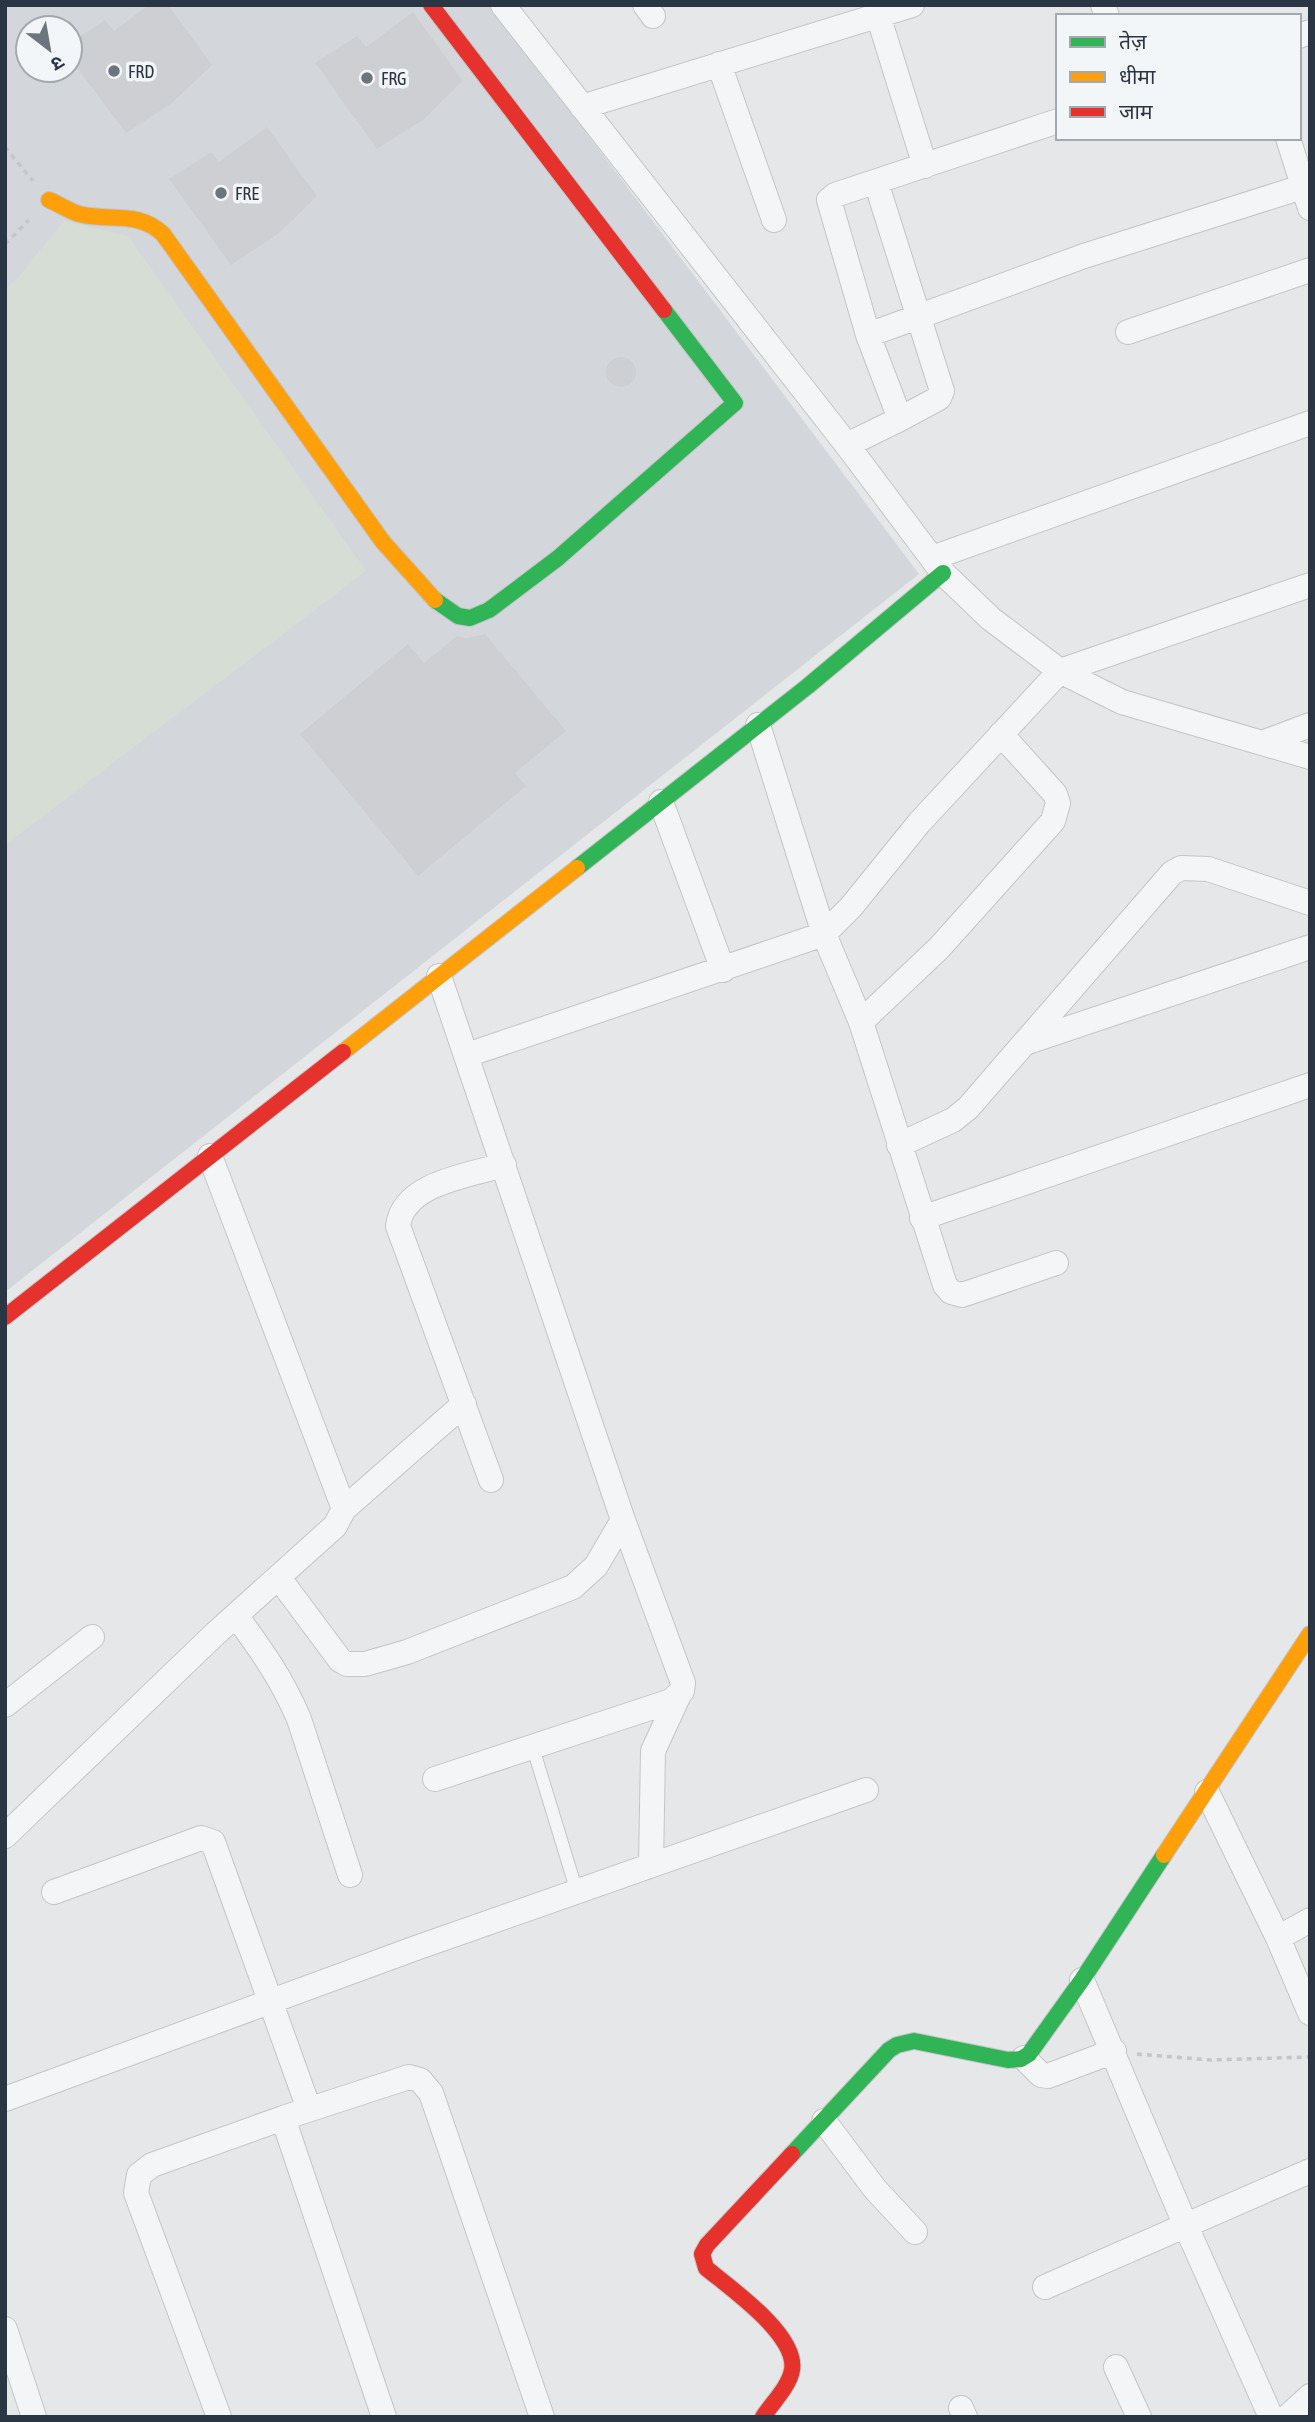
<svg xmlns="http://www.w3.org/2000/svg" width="1315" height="2422" font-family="'Asap Condensed','Noto Sans Devanagari',sans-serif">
	<rect width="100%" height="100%" fill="#e5e7e9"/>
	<path fill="#d3d7dc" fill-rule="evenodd" d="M5 5H490L919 574 5 1292ZM28 28H70V70H28Z"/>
	<path fill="#d6ddd5" d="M64 221 128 236 366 571 5 845V289L17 279Z"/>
	<path fill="#cdcfd2" d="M149 5H168L212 65 172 103 126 133 70 58V43L105 20 114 31Z
		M413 12 463 81 424 119 377 149 315 63 357 36 366 47Z
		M267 127 317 196 278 234 231 265 169 179 211 152 219 162Z
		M606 372a15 15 0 1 1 30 0a15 15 0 1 1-30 0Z
		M485 634 566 731 515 773 526 786 418 876 300 734 408 644 424 663 457 636 467 638Z"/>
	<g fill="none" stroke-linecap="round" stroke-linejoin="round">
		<g stroke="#c3c5c7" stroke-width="14">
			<path id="lane" d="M533 1748 577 1892"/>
		</g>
		<g stroke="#c3c5c7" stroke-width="26">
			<path id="street" d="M503 5 847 445 943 573 991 619 1060 671 1122 702 1310 757
				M645 5 653 16
				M1103 5 1107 16
				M878 15 925 166
				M1299 36 1310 32
				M719 64 774 220
				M582 107 912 5
				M1288 138 1310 208
				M876 182 942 391 939 398 900 419
				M1128 332 1310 270
				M868 335 1084 256 1302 187
				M847 445 900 419 868 335 829 200 835 195 1058 121
				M932 558 1310 423
				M758 725 824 934 861 1022 945 1285 951 1292 962 1295 1056 1263
				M1262 743 1310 725
				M661 802 723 970
				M861 1022 939 948 1053 821 1058 803 1055 794 1001 734
				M1028 1042 1310 947
				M467 1055 824 934 851 907 919 823 1060 671 1310 585
				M899 1145 953 1120 968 1108 1172 873 1181 868 1208 869 1310 903
				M922 1218 1310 1085
				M491 1480 398 1226C403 1183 470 1175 504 1165
				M344 1509 464 1404
				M279 1578 340 1660 347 1664H365L407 1652 573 1587 596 1566 623 1520
				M237 1617C262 1651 282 1679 299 1719L350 1875
				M5 1705 92 1637
				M435 1779 671 1701 682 1691 683 1683 623 1520 439 976
				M1207 1792 1278 1938 1310 2013
				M5 1836 215 1634 335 1526 344 1509 210 1156
				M651 1865 653 1751 678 1697
				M54 1892 201 1838 213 1842 309 2109
				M1278 1938 1310 1920
				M1082 1980 1185 2224 1271 2417
				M1024 2058 1041 2075 1048 2076 1114 2051
				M5 2099 416 1948 866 1790
				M283 2118 384 2417
				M824 2121 875 2189 915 2232
				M1045 2287 1310 2171
				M5 2329 34 2417
				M1116 2367 1139 2417
				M961 2408 965 2417
				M219 2417 136 2193 139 2175 152 2165 283 2118 409 2077 420 2080 431 2093 542 2417
				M1287 2417 1310 2396"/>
		</g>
		<g stroke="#c3c5c7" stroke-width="18">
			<path id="fast" d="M435 600 458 616 470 618 489 610 558 558 735 403 664 310
				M577 868 808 686 943 573
				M792 2154 889 2050 897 2045 914 2041 1008 2060 1021 2059 1029 2054 1082 1980 1164 1855"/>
		</g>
		<g stroke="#c3c5c7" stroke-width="18">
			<path id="slow" d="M49 200C59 204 69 211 79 214 110 222 137 210 163 234L383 542 435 600
				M343 1052 577 868
				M1164 1855 1310 1634"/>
		</g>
		<g stroke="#c3c5c7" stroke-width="18">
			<path id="jam" d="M431 5 664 310
				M5 1317 343 1052
				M763 2417C772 2403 789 2387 792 2370 798 2335 730 2288 706 2268L702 2254 707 2245 792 2154"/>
		</g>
		<path stroke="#c4c6c9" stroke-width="3.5" stroke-dasharray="5 5" stroke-linecap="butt" d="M5 147 33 181
			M5 244 29 220
			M1137 2054 1210 2060 1310 2057"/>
		<use href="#lane" stroke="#f4f5f6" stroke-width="12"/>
		<use href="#street" stroke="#f4f5f6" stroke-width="24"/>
		<use href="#fast" stroke="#30b455" stroke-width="16"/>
		<use href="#slow" stroke="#ff9f0a" stroke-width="16"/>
		<use href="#jam" stroke="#e5322d" stroke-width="16"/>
	</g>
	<g fill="#6c747e" stroke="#f3f6f8" stroke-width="2.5">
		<circle cx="114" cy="71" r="7"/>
		<circle cx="367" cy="78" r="7"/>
		<circle cx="221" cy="193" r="7"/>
	</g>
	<g text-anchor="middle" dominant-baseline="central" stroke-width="7" stroke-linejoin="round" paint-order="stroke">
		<g font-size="18" fill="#2b3644" stroke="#f3f6f8" text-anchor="start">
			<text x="128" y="71">FRD</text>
			<text x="381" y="78">FRG</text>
			<text x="235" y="193">FRE</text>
		</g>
	</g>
	<rect width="1315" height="2422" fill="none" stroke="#2b3644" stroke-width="14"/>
	<rect x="1056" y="14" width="245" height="126" fill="#f3f6f8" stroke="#a3a9b0" stroke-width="2"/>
	<rect x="1070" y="37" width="35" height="10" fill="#30b455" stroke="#a3a9b0" stroke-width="2"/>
	<text x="1119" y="49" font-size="21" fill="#2b3644">तेज़</text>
	<rect x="1070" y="72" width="35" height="10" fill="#ff9f0a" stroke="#a3a9b0" stroke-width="2"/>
	<text x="1119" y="84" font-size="21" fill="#2b3644">धीमा</text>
	<rect x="1070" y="107" width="35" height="10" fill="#e5322d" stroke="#a3a9b0" stroke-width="2"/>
	<text x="1119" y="119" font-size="21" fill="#2b3644">जाम</text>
	<g transform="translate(49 49) rotate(149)"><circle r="33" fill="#f3f6f8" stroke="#a3a9b0" stroke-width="2"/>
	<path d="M0-5L12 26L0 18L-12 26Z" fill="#6c747e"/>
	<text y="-10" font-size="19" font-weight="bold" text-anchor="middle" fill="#2b3644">उ</text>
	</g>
</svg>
